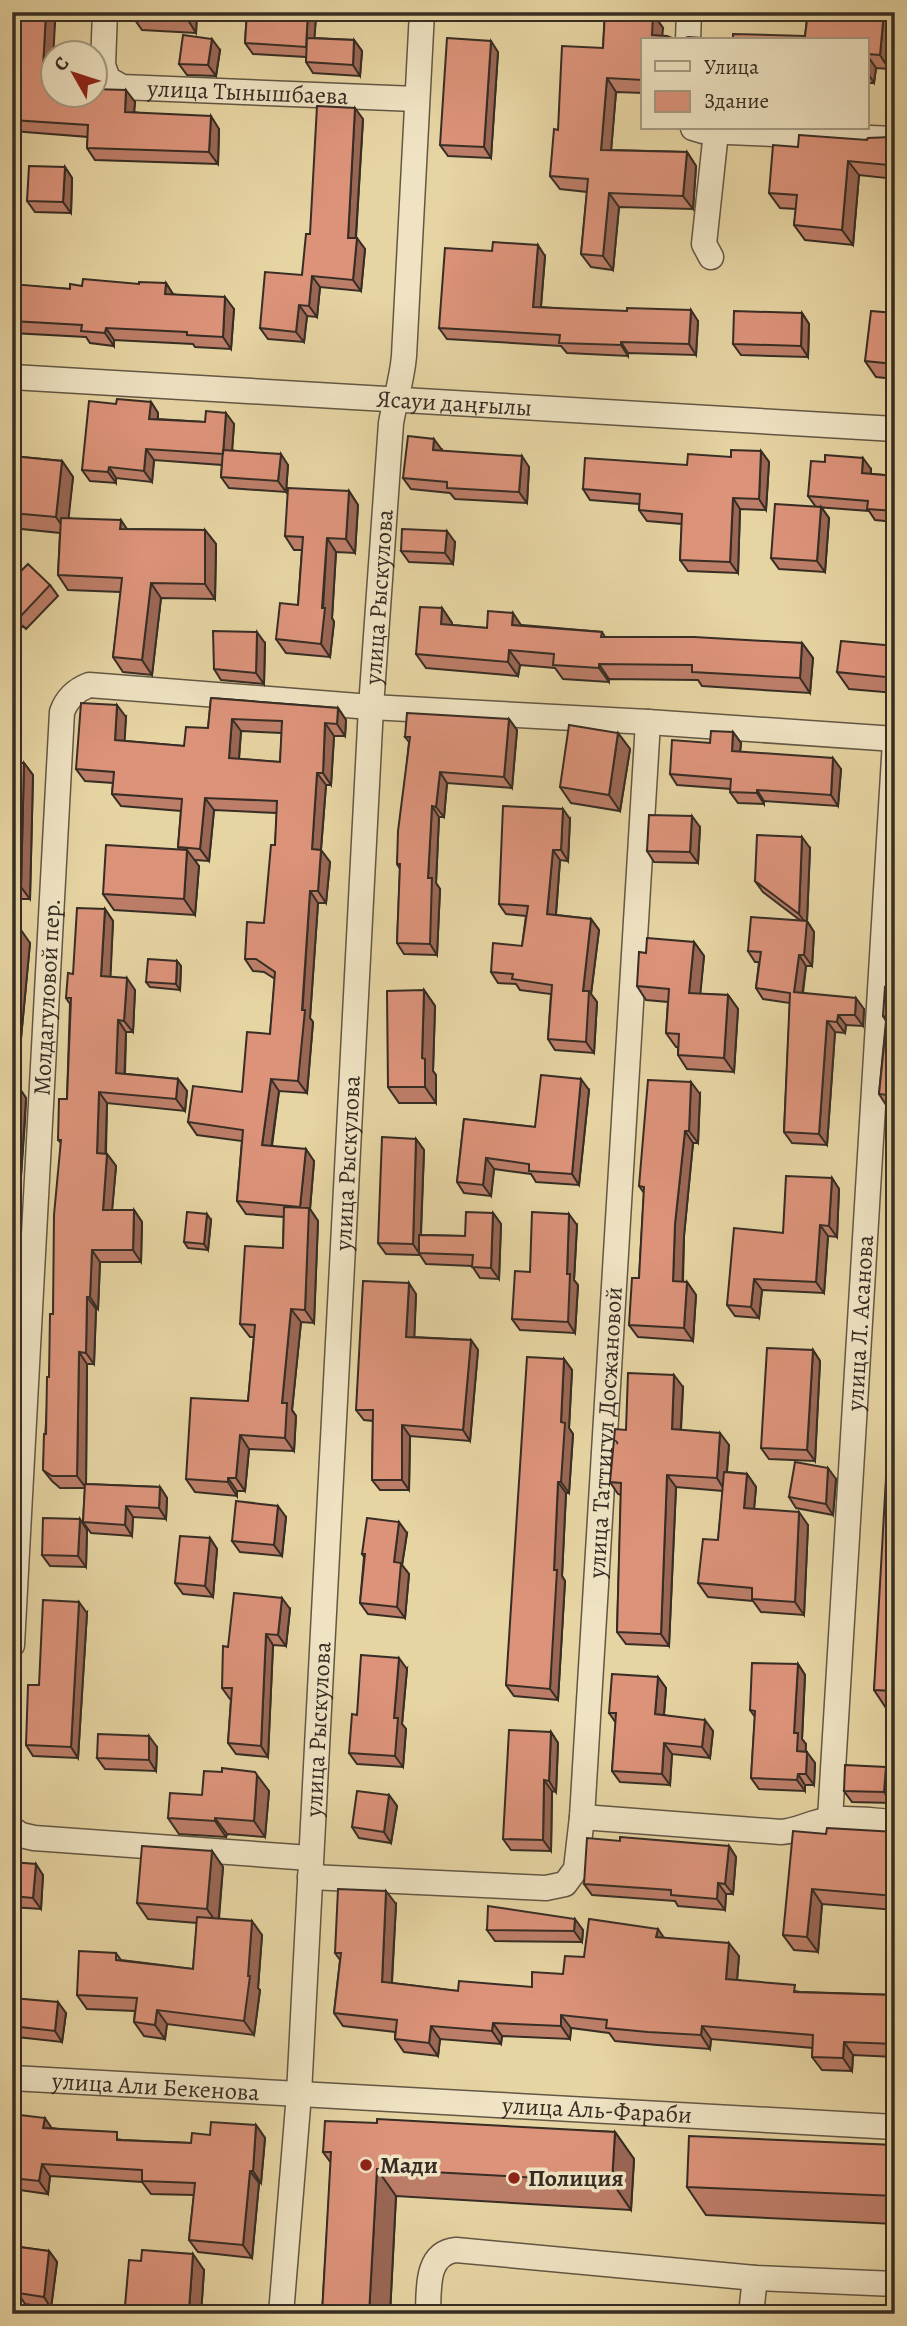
<svg xmlns="http://www.w3.org/2000/svg" width="907" height="2326" font-family="Alegreya,serif">
	<rect width="100%" height="100%" fill="#e6d4a2"/>
	<filter id="stains"><feTurbulence type="fractalNoise" baseFrequency=".00286" numOctaves="4"/><feColorMatrix values="0 0 0 0 .2 0 0 0 0 .09 0 0 0 0 .02 0 0 0 .5 -.17"/></filter>
	<radialGradient id="worn" r=".72"><stop offset=".6" stop-color="#630" stop-opacity="0"/><stop offset="1" stop-color="#630" stop-opacity=".3"/></radialGradient>
	<g fill="none" stroke-linecap="round" stroke-linejoin="round">
		<g stroke="#635744" stroke-width="27">
			<g id="minor">
				<path id="s1" d="M105 12 103 65 108 79 122 87 416 99"/>
				<path d="M688 40 689 12"/>
				<path d="M693 128 703 131 895 139"/>
				<path d="M711 257 704 244 716 132"/>
				<path id="s2" d="M12 377 895 429"/>
				<path id="s3" d="M12 1645 62 712C67 698 76 690 89 685L371 707 648 722 895 739"/>
				<path d="M582 1817 781 1832C798 1831 811 1822 828 1820 850 1817 873 1821 895 1822"/>
				<path id="s4" d="M830 1819 895 741"/>
				<path d="M12 1829 21 1835 34 1838 310 1858"/>
				<path id="s5" d="M310 1877 546 1888 565 1884 576 1869 582 1817 648 722"/>
				<path id="s6" d="M12 2078C306 2097 601 2108 895 2127"/>
				<path id="s7" d="M281 2314 299 2094 371 707 391 423C395 400 402 380 404 356L422 12"/>
				<path d="M428 2314C429 2291 425 2253 456 2250L755 2278 895 2284"/>
				<path d="M751 2314 755 2278"/>
			</g>
		</g>
		<use href="#minor" stroke="#efe3c3" stroke-width="24"/>
	</g>
	<path fill="#bd7e69" stroke="#372d24" stroke-width="2" fill-rule="evenodd" d="M12 12 55 22 52 52V94L135 102 134 112 219 129 218 164 95 160 87 148 88 137 13 131Z
		M197 12 196 33 142 30 133 17Z
		M247 12H312L316 17 314 38 354 40 362 51 360 76 313 73 306 62V57L253 54 245 43Z
		M605 12H656V18L663 28 643 40V93L616 92 611 150 687 152 696 166 693 209 619 207 613 270 591 267 581 254 587 192 560 189 550 176 558 130 603 48Z
		M808 12H894L895 16 889 69 876 68 874 83H867V40H733L805 36Z
		M220 50 216 76 187 75 179 64Z
		M498 52 491 158 448 156 440 145Z
		M363 119 356 238 365 249 361 291 320 287 317 317 307 316 304 342 268 339 260 328 302 275 310 234Z
		M891 137 895 142V179L859 175 853 245 805 240 794 225 796 209 780 208 769 193 798 147Z
		M65 167 72 178 71 213 35 212 27 201Z
		M12 230 19 240 15 285 70 289 82 286 166 283 173 294 234 309 231 349 195 347 193 344 114 340V346L90 343 86 337 12 333Z
		M545 256 541 307 698 321 696 355 628 353V356L567 353 561 346 447 339 439 328Z
		M802 313 809 324 808 357 741 355 733 344Z
		M895 313V379L876 377 865 361Z
		M151 402 158 413V419L234 424 232 450 288 465 286 492 229 488 221 477 222 465 154 460 152 482 116 478V483L90 481 82 470 116 404Z
		M442 450V451L529 467 527 503 455 499 450 493 411 489 403 478Z
		M761 451 769 462 766 510 740 509 738 573 688 571 680 560 682 524 647 521 639 510V504L590 500 583 489 687 465Z
		M12 456 62 461 73 477 68 518 127 529 205 530 216 544 215 599 161 598 152 675 123 672 113 657 121 592 68 590 58 575 60 533 12 528Z
		M871 469V474L895 476V522L875 520 869 511 816 507 808 496Z
		M349 491 358 505 355 553 336 552 332 618 334 622 330 657 286 653 276 639 298 605 302 550H294L285 536Z
		M821 507 829 518 825 572 779 569 771 558Z
		M455 542 453 564 409 562 401 551Z
		M12 580 50 585 58 596 26 629 23 626 12 637Z
		M442 608 452 623V625L487 628 522 625 602 632 605 637 802 643 813 658 810 693 702 686 698 680 609 679V682L563 679 555 668 520 665 518 676 426 668 416 654Z
		M265 643 264 684 221 680 214 669Z
		M895 646V693L849 689 837 672Z
		M211 698 338 708 346 720 345 736H334L331 785H326L321 850 330 862 326 903H318L310 1018 313 1022 307 1093 279 1091 272 1146 314 1161 310 1209 318 1221 314 1323 301 1322 292 1410 296 1416 294 1451 249 1449 245 1491H237V1496L195 1492 186 1479 248 1401 254 1337H250L240 1324 283 1248 284 1217 246 1214 237 1201 242 1141 197 1135 188 1122 242 1092 270 1034 275 979 264 972 253 971 245 959 264 923 275 845 277 813 214 810 209 861 194 860 199 866 195 915 114 910 103 894 179 849 178 847 181 811 121 806 112 794 113 783 85 781 76 769 126 717 124 741 184 746 208 728ZM241 731 282 733 280 762 239 759Z
		M12 706 16 712 14 763H24L33 775 30 899H12Z
		M509 719 517 730 512 788 447 783 444 817H439L436 883 440 889 437 955 404 954 397 943 400 869 397 864 409 742 405 737Z
		M733 732 741 743 740 752 841 769 838 806 764 801V804L738 803 730 792 731 789 677 785 670 774 710 743Z
		M618 733 630 749 620 811 571 803 560 787Z
		M570 819 568 861 560 860 556 915 591 919 599 930 591 994 597 1002 594 1053 555 1050 548 1039 551 994 520 990 516 984 498 983 491 972 522 946 526 916 506 914 499 904Z
		M700 827 698 863 654 862 647 851Z
		M810 848 807 921 814 932 812 966H806L803 993 864 1009 863 1026 846 1025 845 1033 835 1032 827 1145 792 1143 784 1132 790 1003 763 999 756 988 759 962H755L748 951 801 921 763 892 755 881Z
		M105 909 113 921 110 977 135 990 133 1032H126L125 1074 178 1079 187 1091 185 1111 107 1103 106 1154H107L116 1166 112 1210H134L142 1222 141 1262H100L98 1309H96L94 1364H87L86 1484 160 1487 167 1498 166 1519 133 1517 132 1536 91 1533 83 1522 85 1488H60L52 1481 43 1470 53 1314 61 1143 58 1140 67 1099 70 1004 66 998 73 974Z
		M12 930 30 943 18 1070 21 1073 20 1089 26 1098 25 1121 21 1176H15L12 1223Z
		M694 942 704 956 700 994 728 995 738 1009 734 1072 687 1069 678 1055V1047H676L666 1033 668 1002 646 1000 637 986 646 953Z
		M895 943V1108H888L879 1094 886 1021 883 1016 890 988Z
		M177 961 181 966 180 990 150 987 146 982Z
		M424 990 435 1006 433 1071 436 1075V1103H399L388 1087Z
		M589 1090 579 1185 536 1182 531 1174 494 1169 491 1196 464 1193 457 1182 464 1119 535 1127Z
		M700 1094 698 1143H693L684 1236 683 1282H687L696 1295 693 1341 638 1337 629 1325 639 1278 644 1193 639 1186Z
		M416 1139 424 1150 421 1235 465 1236 493 1213 501 1224 499 1279 480 1278 472 1266 426 1264 420 1255 386 1254 378 1243Z
		M832 1178 839 1189 837 1237 828 1236 824 1293 762 1290 759 1318 735 1316 727 1305 783 1233Z
		M211 1220 208 1250 188 1248 184 1242Z
		M577 1225 574 1280 578 1285 575 1333 520 1330 512 1319 530 1272Z
		M416 1294 414 1337 471 1340 478 1350 470 1441 410 1436 409 1490H380L372 1480 373 1421 364 1420 356 1410Z
		M813 1350 820 1361 815 1461 769 1459 761 1448Z
		M564 1359 572 1370 569 1428 573 1434 569 1493H566L562 1576 565 1581 558 1700 514 1696 506 1685Z
		M683 1387 681 1430 729 1445 727 1472 747 1474 756 1487 754 1509 808 1525 804 1615 761 1612 753 1601 708 1597 698 1583 718 1540 723 1491 676 1487 669 1646 626 1644 617 1632 621 1495 618 1494 610 1482 626 1430Z
		M895 1460V1711H888L874 1690Z
		M836 1479 833 1515 796 1508 789 1497Z
		M286 1517 282 1556 240 1552 232 1541Z
		M87 1530 86 1567 50 1566 42 1555Z
		M407 1533 402 1565 409 1574 405 1618 368 1614 360 1603 364 1557 362 1554Z
		M210 1538 217 1549 213 1597 183 1594 175 1583Z
		M290 1609 286 1646 273 1645 268 1757 236 1754 228 1743 231 1699H230L222 1688 228 1647Z
		M87 1613 78 1758 33 1756 26 1745 39 1685Z
		M798 1664 805 1675 802 1739 806 1744 805 1752 815 1763 814 1785H805V1791L759 1789 751 1778 755 1717 750 1710Z
		M407 1669 402 1724 406 1729 403 1767 357 1764 349 1753Z
		M658 1677 666 1688 664 1715 713 1731 710 1758 672 1754 670 1785 620 1782 612 1771 616 1723 609 1713Z
		M551 1732 558 1743 556 1792 552 1791 551 1851 511 1850 503 1839Z
		M157 1747 156 1771 105 1769 97 1758Z
		M893 1777 892 1803 852 1802 844 1791Z
		M269 1791 265 1837 227 1834 226 1837 179 1834 168 1818 202 1795Z
		M389 1795 397 1806 391 1843 359 1838 352 1827Z
		M895 1832V1910L822 1904 818 1952 794 1950 783 1935 826 1834Z
		M729 1846 736 1857 733 1894H726L725 1910 678 1906 675 1901 592 1895 584 1884Z
		M212 1851 223 1867 219 1919 262 1935 258 1988 260 1990 254 2035 167 2024 165 2039 144 2036 134 2022 135 2011 87 2009 77 1995 116 1953 121 1960 193 1969 197 1923 148 1919 137 1903Z
		M12 1862 43 1875 41 1909 12 1907Z
		M396 1904 392 1983 458 1991 532 1987 563 1974 584 1957 664 1938 739 1956 737 1980 800 1992 895 1995V2057L853 2055 852 2071 822 2070 812 2057 813 2048 711 2039 710 2049 657 2045 615 2041 609 2033 571 2028 570 2039 502 2036 501 2044 440 2039 438 2056 404 2052 395 2039V2032L343 2026 334 2013 340 1960 335 1953Z
		M487 1930H583L582 1942 495 1941Z
		M12 1998 66 2013 62 2042 17 2037 12 2031Z
		M12 2114 52 2128 122 2140 191 2143 210 2135 256 2125 265 2138 261 2183H259L252 2258 198 2252 189 2240 194 2195 151 2194 142 2182 50 2176 48 2194 12 2189Z
		M377 2123 615 2132 634 2159 631 2210 396 2196 390 2314H322L331 2163 323 2152Z
		M895 2145V2224L706 2215 687 2187Z
		M12 2246 49 2251 57 2262 51 2308 25 2304 18 2293V2291L12 2290Z
		M204 2270 201 2314H131L125 2306Z"/>
	<path fill="#9a6755" stroke="#372d24" stroke-width="2" d="M46 12H48L55 22 52 80 43 68Z
		M188 12H197L196 33 188 20Z
		M308 12H312L316 17 313 58 306 47Z
		M646 12H656V18L663 28 662 40 652 35Z
		M884 12H894L895 14 889 69 880 55Z
		M212 39 220 50 216 76 208 65Z
		M354 40 362 51 360 76 353 65Z
		M491 41 498 52 491 158 484 147Z
		M867 55 876 68 874 83 867 72Z
		M607 78 616 92 610 163 601 150Z
		M126 90 135 102 133 124 125 112Z
		M355 108 363 119 355 249 348 238Z
		M211 116 219 129 218 164 209 152Z
		M891 137 895 142V174L888 165Z
		M687 152 696 166 693 209 683 196Z
		M848 161 859 175 853 245 842 230Z
		M65 167 72 178 71 213 63 202Z
		M609 193 619 207 613 270 603 256Z
		M12 230 19 240 14 296 12 294Z
		M357 238 365 249 361 291 353 280Z
		M538 245 545 256 540 317 533 307Z
		M312 276 320 287 317 317 309 306Z
		M166 283 174 296 165 294Z
		M225 297 234 309 231 349 223 337Z
		M299 305 307 316 304 342 296 332Z
		M691 310 698 321 696 355 689 344Z
		M802 313 809 324 808 357 801 346Z
		M106 328 114 340V346L105 333Z
		M621 342 628 353V356L621 345Z
		M151 402 158 413 157 430 149 419Z
		M226 413 234 424 231 465 223 454Z
		M434 439 442 450 441 461 433 450Z
		M146 449 154 460 152 482 144 471Z
		M761 451 769 462 766 510 759 499Z
		M281 454 288 465 286 492 278 481Z
		M522 456 529 467 527 503 519 492Z
		M863 458 871 469 870 484 862 473Z
		M62 461 73 477 67 533 56 517Z
		M109 467 116 478V483L108 472Z
		M349 491 358 505 355 553 346 539Z
		M733 498 740 509 738 573 730 562Z
		M821 507 829 518 825 572 817 561Z
		M121 520 131 535 120 529Z
		M205 530 216 544 215 599 205 584Z
		M447 531 455 542 453 564 445 553Z
		M327 538 336 552 332 618 334 622 330 657 321 644Z
		M151 583 161 598 152 675 142 660Z
		M442 608 452 623 451 638 441 624Z
		M513 613 523 628 512 625Z
		M257 632 265 643 264 684 256 673Z
		M802 643 813 658 810 693 800 678Z
		M509 650 520 665 518 676 508 662Z
		M599 664 609 679V682L599 668Z
		M117 705 126 717 124 752 115 740Z
		M12 706 16 712 14 775 12 773Z
		M338 708 346 720 345 736 337 724Z
		M232 719 241 731 238 770 229 758Z
		M509 719 517 730 512 788 504 777Z
		M325 723 334 736 331 785 323 773Z
		M733 732 741 743 739 762 732 751Z
		M618 733 630 749 620 811 609 795Z
		M833 758 841 769 838 806 831 795Z
		M24 763 33 775 30 899 21 887Z
		M440 772 447 783 444 817 436 807Z
		M317 773 326 785 320 861 312 849Z
		M757 790 764 801V804L757 793Z
		M205 798 214 810 209 861 200 849Z
		M432 806 439 817 436 883 440 889 437 955 430 944 428 878Z
		M563 809 570 819 568 861 561 850Z
		M692 816 700 827 698 863 690 852Z
		M802 837 810 848 807 921 814 932 812 966 804 955 806 924 799 914Z
		M187 850 199 866 195 915 184 899Z
		M321 850 330 862 326 903 318 891Z
		M553 850 560 860 555 925 547 914Z
		M310 891 318 903 310 1018 313 1022 307 1093 298 1081Z
		M105 909 113 921 110 988 101 976Z
		M591 919 599 930 591 994 597 1002 594 1053 586 1042 583 991Z
		M21 930 30 943 18 1070 21 1073 20 1089 26 1098 21 1176 12 1164V1029Z
		M694 942 704 956 699 1007 689 993Z
		M799 955 806 966 801 1003 794 992Z
		M177 961 181 966 180 990 176 984Z
		M127 978 135 990 133 1032 124 1021Z
		M424 990 435 1006 433 1071 436 1075V1103L425 1087 422 1058Z
		M728 995 738 1009 734 1072 724 1058Z
		M856 998 864 1009 863 1026 855 1015Z
		M838 1015 846 1025 845 1033 837 1022Z
		M118 1020 126 1032 124 1085 116 1073Z
		M827 1021 835 1032 827 1145 819 1134Z
		M178 1079 187 1091 185 1111 176 1099Z
		M271 1079 279 1091 270 1157 262 1145Z
		M581 1079 589 1090 579 1185 572 1174Z
		M691 1082 700 1094 698 1143 689 1131Z
		M99 1092 107 1103 105 1165 97 1153Z
		M685 1131 693 1143 684 1236 682 1294 673 1281 675 1224Z
		M416 1139 424 1150 420 1253H419L413 1244Z
		M306 1149 314 1161 310 1209 318 1221 314 1323 305 1310 308 1218 300 1207Z
		M107 1154 116 1166 111 1222 103 1210Z
		M486 1158 494 1169 491 1196 483 1185Z
		M12 1173 15 1176 12 1223Z
		M832 1178 839 1189 837 1237 829 1226Z
		M134 1210 142 1222 141 1262 133 1250Z
		M493 1213 501 1224 499 1279 491 1268Z
		M207 1214 211 1220 208 1250 204 1244Z
		M569 1214 577 1225 574 1280 578 1285 575 1333 568 1322 567 1274Z
		M820 1225 828 1236 824 1293 816 1282Z
		M92 1250 100 1262 98 1309 90 1297Z
		M754 1279 762 1290 759 1318 751 1307Z
		M687 1282 696 1295 693 1341 684 1328Z
		M409 1283 416 1294 414 1347 406 1337Z
		M87 1297 96 1309 94 1364 86 1353Z
		M291 1309 301 1322 292 1410 296 1416 294 1451 285 1438 282 1403Z
		M471 1340 478 1350 470 1441 463 1430Z
		M813 1350 820 1361 815 1461 807 1450Z
		M79 1352 87 1364 86 1488 77 1476Z
		M564 1359 572 1370 569 1428 573 1434 569 1493 561 1482V1422Z
		M674 1375 683 1387 680 1442 672 1429Z
		M402 1425 410 1436 409 1490 402 1480Z
		M720 1433 729 1445 725 1491 717 1478Z
		M240 1435 249 1449 245 1491 236 1478Z
		M828 1468 836 1479 833 1515 826 1504Z
		M747 1474 756 1487 753 1521 744 1508Z
		M667 1475 676 1487 669 1646 661 1634Z
		M228 1478 237 1491V1496L228 1482Z
		M558 1482 566 1493 562 1576 565 1581 558 1700 550 1689 554 1570Z
		M160 1487 167 1498 166 1519 159 1508Z
		M126 1506 133 1517 132 1536 125 1525Z
		M278 1506 286 1517 282 1556 274 1545Z
		M799 1512 808 1525 804 1615 795 1602Z
		M80 1519 87 1530 86 1567 78 1556Z
		M399 1522 407 1533 402 1565 409 1574 405 1618 397 1607 394 1562Z
		M210 1538 217 1549 213 1597 205 1586Z
		M282 1598 290 1609 286 1646 278 1635Z
		M79 1602 87 1613 78 1758 71 1747Z
		M266 1634 273 1645 268 1757 261 1746Z
		M399 1658 407 1669 402 1724 406 1729 403 1767 395 1756 394 1718Z
		M798 1664 805 1675 802 1739 806 1744 805 1762 797 1751 794 1733Z
		M658 1677 666 1688 663 1725 655 1714Z
		M705 1720 713 1731 710 1758 702 1747Z
		M551 1732 558 1743 556 1792 549 1781Z
		M149 1736 157 1747 156 1771 149 1760Z
		M664 1743 672 1754 670 1785 662 1774Z
		M807 1752 815 1763 814 1785 806 1774Z
		M886 1767 893 1777 892 1803 884 1792Z
		M798 1774 805 1785V1791L797 1780Z
		M257 1775 269 1791 265 1837 254 1821Z
		M544 1780 552 1791 551 1851 543 1840Z
		M389 1795 397 1806 391 1843 384 1832Z
		M215 1818 227 1834 226 1837 215 1821Z
		M729 1846 736 1857 733 1894 725 1884Z
		M212 1851 223 1867 218 1925 207 1909Z
		M36 1864 43 1875 41 1909 33 1898Z
		M718 1883 726 1894 725 1910 717 1899Z
		M812 1889 822 1904 818 1952 807 1937Z
		M386 1891 396 1904 391 1995 382 1982Z
		M575 1919 583 1930 582 1942 574 1931Z
		M252 1921 262 1935 258 1988 260 1990 254 2035 244 2021Z
		M658 1929 667 1942 656 1937Z
		M729 1943 739 1956 736 1992 726 1979Z
		M58 2002 66 2013 62 2042 55 2031Z
		M157 2010 167 2024 165 2039 155 2025Z
		M561 2015 571 2028 570 2039 561 2026Z
		M493 2023 502 2036 501 2044 492 2031Z
		M431 2026 440 2039 438 2056 429 2043Z
		M702 2026 711 2039 710 2049 701 2035Z
		M844 2042 853 2055 852 2071 843 2058Z
		M45 2118 53 2130 43 2128Z
		M256 2125 265 2138 261 2183 253 2171Z
		M615 2132 634 2159 631 2210 612 2182Z
		M42 2164 50 2176 48 2194 39 2181Z
		M377 2169 396 2196 390 2314H369Z
		M250 2171 259 2183 252 2258 243 2245Z
		M49 2251 57 2262 51 2308 44 2297Z
		M193 2254 204 2270 201 2314H191L189 2310Z"/>
	<path fill="#dc937a" stroke="#372d24" stroke-width="2" fill-rule="evenodd" d="M12 12H46L43 68H52V94H94V89L126 90 125 112 211 116 209 152 87 148 88 125 12 120Z
		M134 12H188V20L133 17Z
		M247 12H308L306 47 245 43Z
		M605 12H646V14L653 15 652 35 667 36 677 40H643V80L607 78 601 150 687 152 683 196 609 193 603 256 581 254 588 179 550 176 554 129 558 130 562 46 603 48Z
		M808 12H884L880 55 867 54V40H680L688 37 733 40V34L805 36Z
		M183 35 212 39 208 65 179 64Z
		M307 38 354 40 353 65 306 62Z
		M447 38 491 41 484 147 440 145Z
		M317 106 355 108 348 238H357L353 280 312 276 309 306 299 305 296 332 260 328 265 272 302 275 306 234H310Z
		M799 135 867 140 868 138 891 137 888 165 848 161 842 230 794 225 797 195 769 193 773 145 798 147Z
		M29 166 65 167 63 202 27 201Z
		M493 242 538 245 533 307 627 311V308L691 310 689 344 621 342V345L559 343 560 335 439 328 445 248 492 251Z
		M83 279 139 284V282L166 283 165 294 225 297 223 337 187 335V332L106 328 105 333 81 331 82 325 12 321V284L70 289V284L82 286Z
		M734 311 802 313 801 346 733 344Z
		M871 311 895 313V354L894 364 865 361Z
		M117 399 151 402 149 419 205 422 206 411 226 413 223 454 146 449 144 471 109 467 108 472 82 470 89 401 116 404Z
		M408 436 434 439 433 450 522 456 519 492 447 488V482L403 478Z
		M223 450 281 454 278 481 221 477Z
		M731 450 761 451 759 499 733 498 730 562 680 560 682 514 639 510 640 494 583 489 585 458 687 465 688 454 731 457Z
		M825 455 863 458 862 473 895 476V511L867 509 868 501 808 496 811 461 825 462Z
		M12 456 62 461 56 517 12 513Z
		M288 488 349 491 346 539 327 538 322 608H325L321 644 276 639 280 603 298 605 303 537 285 536Z
		M775 504 821 507 817 561 771 558Z
		M61 518 121 520 120 529 205 530V584L151 583 142 660 113 657 122 578 58 575Z
		M402 529 447 531 445 553 401 551Z
		M28 564 50 585 19 618 15 615 12 618V580Z
		M420 607 442 608 441 624 487 628 488 611 513 613 512 625 602 632 601 637H694L802 643 800 678 692 672V665L599 664V668L553 665 554 654 509 650 508 662 416 654Z
		M213 631 257 632 256 673 214 669Z
		M841 641 895 646V678L837 672Z
		M211 698 338 708 337 724 325 723 323 773H317L312 849 321 850 318 891H310L302 1010H305L298 1081 271 1079 262 1145 306 1149 300 1207 237 1201 243 1130 188 1122 193 1086 242 1092 247 1032 270 1034 275 972 256 959H245L247 922 264 923 271 845H275L277 801 205 798 200 849 178 847 182 799 112 794 114 772 76 769 81 703 117 705 115 740 184 746 186 727 208 728ZM232 719 282 721 280 762 229 758Z
		M407 713 509 719 504 777 440 772 436 807 432 806 428 878H432L430 944 397 943 400 864H397L398 831 410 737H405Z
		M569 725 618 733 609 795 560 787Z
		M711 731 733 732 732 751 833 758 831 795 757 790V793L730 792 731 779 670 774 672 740 710 743Z
		M12 763H24L21 887H12Z
		M503 806 563 809 561 850H553L547 914 591 919 583 991H589L586 1042 548 1039 552 985 512 979 513 974 491 972 493 943 522 946 528 906 499 904Z
		M649 815 692 816 690 852 647 851Z
		M757 835 802 837 799 914 755 881Z
		M106 845 187 850 184 899 103 894Z
		M894 878H895V899H892Z
		M77 908 105 909 101 976 127 978 124 1021 118 1020 116 1073 178 1079 176 1099 99 1092 97 1153 107 1154 103 1210H134L133 1250H92L90 1297H87L86 1353 79 1352 77 1476H52L43 1470 44 1434H46L47 1377H49L50 1314H53L54 1215 61 1140H58L59 1099H67L71 998H66L68 973 73 974Z
		M751 917 807 921 804 955H799L794 992 856 998 855 1015H838L837 1022 827 1021 819 1134 784 1132 790 993 756 988 761 952 748 951Z
		M12 930H21L12 1029Z
		M647 938 694 942 689 993 728 995 724 1058 678 1055 679 1034 666 1033 669 989 637 986 639 952 646 953Z
		M895 943V1096L879 1094 887 1017 883 1016 885 987 890 988Z
		M148 959 177 961 176 984 146 982Z
		M424 990 422 1058 425 1059V1087H388L387 991Z
		M541 1075 581 1079 572 1174 529 1171V1164L486 1158 483 1185 457 1182 464 1119 535 1127Z
		M648 1080 691 1082 689 1131H685L675 1224 673 1281 687 1282 684 1328 629 1325 632 1278H639L644 1187 639 1186Z
		M12 1085 18 1086 12 1159Z
		M382 1137 416 1139 413 1244 378 1243Z
		M786 1176 832 1178 829 1226 820 1225 816 1282 754 1279 751 1307 727 1305 734 1228 783 1233Z
		M284 1207 309 1208 305 1310 291 1309 282 1403H287L285 1438 240 1435 236 1478H228V1482L186 1479 191 1398 248 1401 255 1325 240 1324 245 1246 283 1248Z
		M187 1212 207 1214 204 1244 184 1242Z
		M466 1212 493 1213 491 1268 472 1267 473 1255 419 1253V1235L465 1236Z
		M532 1212 569 1214 567 1274H570L568 1322 512 1319 515 1271 530 1272Z
		M363 1281 409 1283 406 1337 471 1340 463 1430 402 1425V1480H372L373 1410H356Z
		M767 1348 813 1350 807 1450 761 1448Z
		M527 1357 564 1359 561 1422 565 1423 561 1482H558L554 1570H557L550 1689 506 1685Z
		M628 1373 674 1375 672 1429 720 1433 717 1478 667 1475 661 1634 617 1632 621 1483 610 1482 615 1429 626 1430Z
		M887 1460H895V1691L874 1690Z
		M795 1462 828 1468 826 1504 789 1497Z
		M724 1472 747 1474 744 1508 799 1512 795 1602 752 1599V1588L698 1583 703 1539 718 1540Z
		M85 1484 160 1487 159 1508 126 1506 125 1525 83 1522Z
		M236 1501 278 1506 274 1545 232 1541Z
		M43 1518 80 1519 78 1556 42 1555Z
		M367 1518 399 1522 394 1562 401 1563 397 1607 360 1603 365 1554H362Z
		M180 1536 210 1538 205 1586 175 1583Z
		M234 1593 282 1598 278 1635 266 1634 261 1746 228 1743 232 1688H222L223 1646 228 1647Z
		M43 1600 79 1602 71 1747 26 1745 28 1685H39Z
		M361 1655 399 1658 394 1718H398L395 1756 349 1753 352 1714 357 1715Z
		M752 1663 798 1664 794 1733H798L797 1751 807 1752 806 1774H798L797 1780 751 1778 755 1711 750 1710Z
		M612 1674 658 1677 655 1714 705 1720 702 1747 664 1743 662 1774 612 1771 616 1713H609Z
		M509 1730 551 1732 549 1781 544 1780 543 1840 503 1839Z
		M98 1734 149 1736V1760L97 1758Z
		M845 1765 886 1767 884 1792 844 1791Z
		M222 1768 255 1772 257 1775 254 1821 215 1818V1821L168 1818 170 1793 202 1795 204 1771 222 1772Z
		M357 1791 389 1795 384 1832 352 1827Z
		M827 1828 895 1832V1896L812 1889 807 1937 783 1935 793 1831 826 1834Z
		M620 1837 729 1846 725 1884 718 1883 717 1899 671 1895V1890L584 1884 587 1838 620 1841Z
		M142 1846 212 1851 207 1909 137 1903Z
		M12 1862 36 1864 33 1898 12 1896Z
		M338 1889 386 1891 382 1982H384L458 1991 459 1981 532 1987V1972L563 1974 565 1956 584 1957 589 1919 658 1929 656 1937 729 1943 726 1979 795 1985 794 1992 895 1995V2044L844 2042 843 2058 812 2057 813 2035 702 2026 701 2035 648 2032 606 2028 607 2020 561 2015V2026L493 2023 492 2031 431 2026 429 2043 395 2039 397 2020 334 2013 341 1953H335Z
		M488 1906 575 1919 574 1931 487 1930Z
		M197 1917 252 1921 248 1976H250L244 2021 157 2010 155 2025 134 2022 137 1998 77 1995 79 1951 116 1953V1960L193 1969Z
		M12 1998 58 2002 55 2031 12 2026Z
		M12 2114 45 2118 43 2128 117 2132V2140L191 2143 192 2133 210 2135 211 2122 256 2125 253 2171H250L243 2245 189 2240 195 2183 142 2181V2170L42 2164 39 2181 12 2178Z
		M377 2119 615 2132 612 2182 377 2169 369 2314H322L331 2152H323L325 2121 377 2123Z
		M689 2136 895 2145V2196L687 2187Z
		M12 2246 49 2251 44 2297 18 2293 19 2282 12 2281Z
		M142 2250 193 2254 189 2310 125 2306 129 2260 141 2261Z
		M544 2306 599 2309 598 2314H544Z"/>
	<g fill="#8f2418" stroke="#efe3c3" stroke-width="2.5">
		<circle cx="366" cy="2165" r="7"/>
		<circle cx="514" cy="2178" r="7"/>
	</g>
	<g text-anchor="middle" dominant-baseline="central" stroke-width="7" stroke-linejoin="round" paint-order="stroke">
		<g font-size="24" fill="#372d24" stroke="#efe3c3">
			<text stroke="none"><textPath href="#s1" startOffset="210">улица Тынышбаева</textPath></text>
			<text stroke="none"><textPath href="#s2" startOffset="443">Ясауи даңғылы</textPath></text>
			<text stroke="none"><textPath href="#s7" startOffset="1720">улица Рыскулова</textPath></text>
			<text stroke="none"><textPath href="#s3" startOffset="649">Молдагуловой пер.</textPath></text>
			<text stroke="none"><textPath href="#s7" startOffset="1153">улица Рыскулова</textPath></text>
			<text stroke="none"><textPath href="#s4" startOffset="497">улица Л. Асанова</textPath></text>
			<text stroke="none"><textPath href="#s5" startOffset="712">улица Таттигул Досжановой</textPath></text>
			<text stroke="none"><textPath href="#s7" startOffset="586">улица Рыскулова</textPath></text>
			<text stroke="none"><textPath href="#s6" startOffset="144">улица Али Бекенова</textPath></text>
			<text stroke="none"><textPath href="#s6" startOffset="586">улица Аль-Фараби</textPath></text>
		</g>
		<g font-size="24" font-weight="bold" fill="#372d24" stroke="#efe3c3" text-anchor="start">
			<text x="380" y="2165">Мади</text>
			<text x="528" y="2178">Полиция</text>
		</g>
	</g>
	<rect width="907" height="2326" fill="none" stroke="#e6d4a2" stroke-width="42"/>
	<rect x="14" y="14" width="879" height="2298" fill="none" stroke="#372d24" stroke-width="3.5"/>
	<rect x="21" y="21" width="865" height="2284" fill="none" stroke="#372d24" stroke-width="2"/>
	<rect x="641" y="38" width="228" height="91" fill="#efe3c3" stroke="#a59a83" stroke-width="2"/>
	<rect x="655" y="61" width="35" height="10" fill="#efe3c3" stroke="#a59a83" stroke-width="2"/>
	<text x="704" y="74" font-size="21" fill="#372d24">Улица</text>
	<rect x="655" y="91" width="35" height="21" fill="#dc937a" stroke="#a59a83" stroke-width="2"/>
	<text x="704" y="108" font-size="21" fill="#372d24">Здание</text>
	<g transform="translate(74 74) rotate(309)"><circle r="33" fill="#efe3c3" stroke="#a59a83" stroke-width="2"/>
	<path d="M0-5L12 26L0 18L-12 26Z" fill="#8f2418"/>
	<text y="-10" font-size="19" font-weight="bold" text-anchor="middle" fill="#372d24">С</text>
	</g>
	<rect width="100%" height="100%" filter="url(#stains)"/>
	<rect width="100%" height="100%" fill="url(#worn)"/>
</svg>
